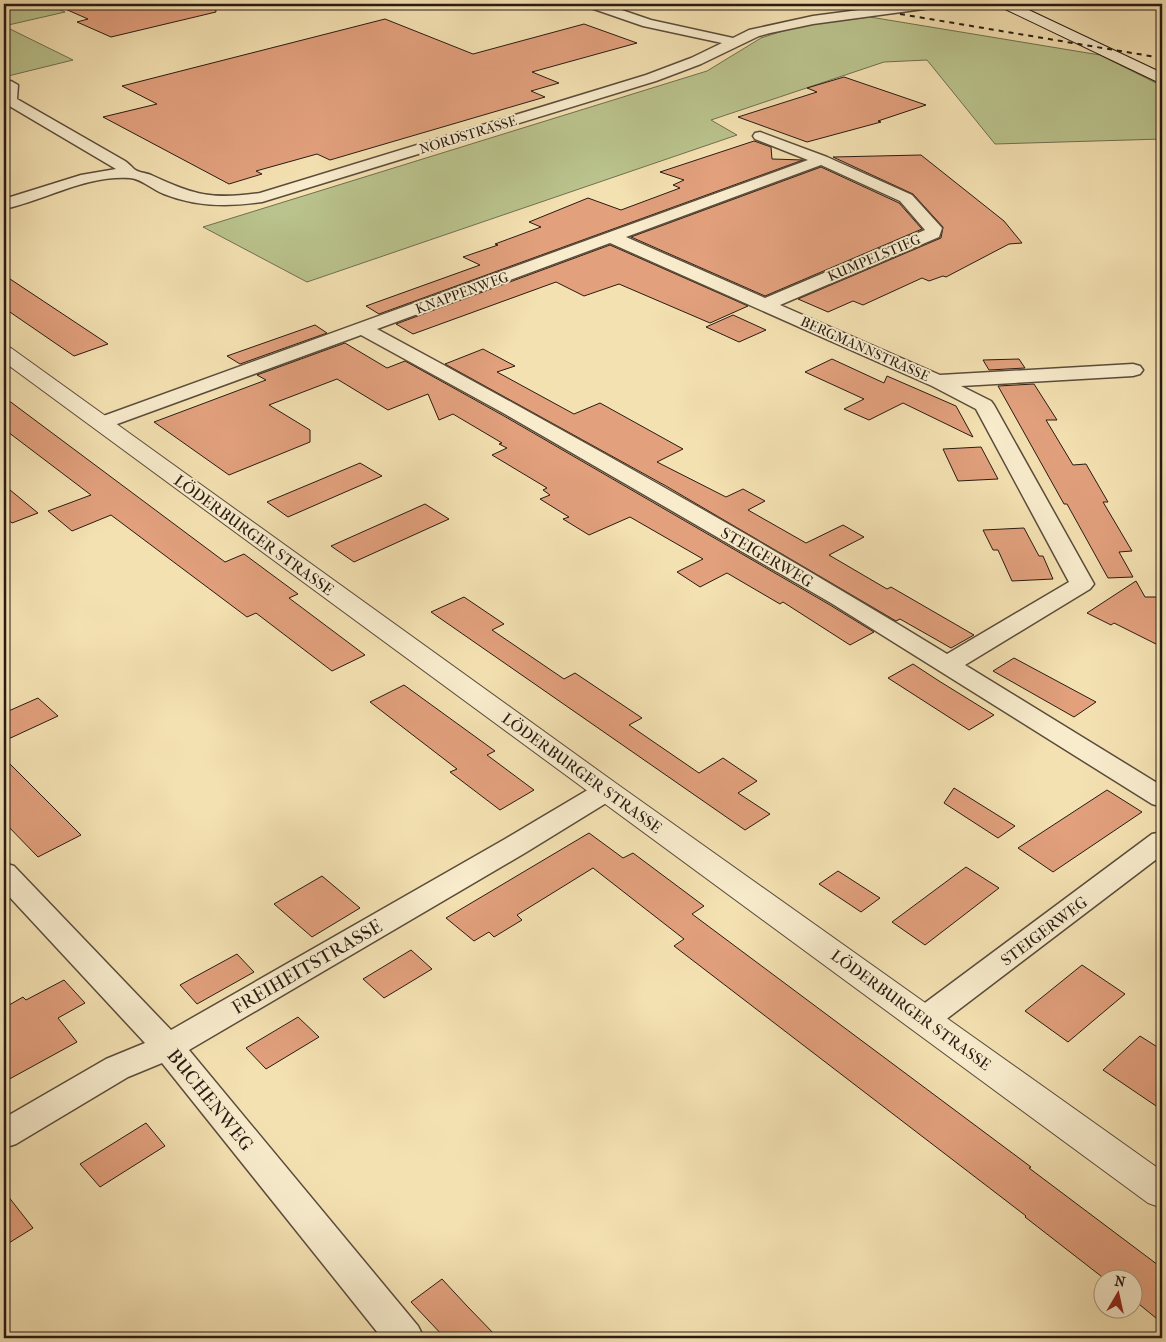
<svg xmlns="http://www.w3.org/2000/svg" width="1166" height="1342" font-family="'IM FELL French Canon',serif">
	<rect width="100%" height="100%" fill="#f4e1b2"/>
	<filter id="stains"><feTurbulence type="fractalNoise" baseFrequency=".004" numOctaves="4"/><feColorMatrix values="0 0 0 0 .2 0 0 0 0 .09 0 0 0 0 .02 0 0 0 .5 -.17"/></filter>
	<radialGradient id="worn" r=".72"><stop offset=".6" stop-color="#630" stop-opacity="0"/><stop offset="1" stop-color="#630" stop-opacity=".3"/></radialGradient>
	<path fill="#bac38d" stroke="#716f50" d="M4 4H48L65 12 4 26 73 60 4 77Z
		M870 17 1100 55 1162 86V139L995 144 927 60 884 62 711 120 737 135 307 282 203 227 707 71 761 38 798 26Z"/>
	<path fill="#e2a07d" stroke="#281b12" d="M54 4H215L216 12 111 37 77 22 88 19Z
		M385 19 473 54 584 24 637 43 532 72 559 83 531 91 545 97 330 160 317 154 256 171 262 174 229 184 103 117 157 104 122 86Z
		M844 77 926 105 878 121 881 122 807 142 738 117 817 92 807 88Z
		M754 141 771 147 772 159 803 160 379 314 366 306 480 265 463 257 498 245 495 244 541 227 529 222 588 198 621 210 680 188 673 185 684 180 660 172Z
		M921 155 1004 221 1022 243 1009 244 946 277 943 276 929 281 922 278 863 305 853 301 828 312 798 299 941 238 943 227 913 194 833 157Z
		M821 167 899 203 922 229 765 296 631 237Z
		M610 245 748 306 710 323 619 284 584 296 556 282 413 334 396 324Z
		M4 275 108 344 74 356 4 308Z
		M733 315 766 330 739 342 706 327Z
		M315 325 327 333 240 364 227 356Z
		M345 343 387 368 405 361 504 416 830 605 874 632 850 645 783 602 780 604 727 573 700 587 677 572 703 559 630 517 589 535 563 519 569 517 540 499 550 495 543 490 547 488 492 455 507 448 499 444 502 443 453 414 439 420 428 394 388 410 337 379 269 405 310 430V442L229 475 154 422 266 380 257 375Z
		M483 349 515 366 497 372 574 414 600 403 683 449 657 462 726 497 743 489 765 501 748 510 806 543 843 525 864 537 829 555 887 589 891 587 974 635 951 648 900 619 896 621 666 486 445 364Z
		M832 359 884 383 887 376 956 406 973 437 903 403 869 420 844 409 864 399 805 372Z
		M1019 359 1025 368 989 370 983 360Z
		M1034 384 1057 420H1046L1073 465 1086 464 1108 502H1103L1132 551 1119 552 1133 577 1108 578 1067 504H1064L998 386Z
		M4 397 225 562 244 554 298 594 289 598 365 655 332 671 256 613 247 617 111 515 72 531 48 511 91 495 4 429Z
		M981 447 998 479 958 481 943 449Z
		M360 463 382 476 288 517 267 502Z
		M4 485 38 513 12 523 4 516Z
		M425 504 449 519 354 562 331 546Z
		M1024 528 1039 556H1043L1053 579 1012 581 998 550H993L983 530Z
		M1136 581 1145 597H1162V647L1114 623 1111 625 1087 613Z
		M464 597 504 624 492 630 564 679 575 673 642 718 629 725 699 773 723 758 757 781 738 793 770 814 745 830 431 612Z
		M1014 658 1096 702 1074 717 993 671Z
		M913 664 939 681 994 715 969 730 888 678Z
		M404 685 495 751 487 755 534 790 500 810 450 772 457 769 370 702Z
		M38 698 58 716 4 741V713Z
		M4 758 81 835 38 857 4 822Z
		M954 788 1015 826 998 838 944 803Z
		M1107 790 1142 812 1053 872 1018 848Z
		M589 833 623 858 633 853 704 906 692 914 1031 1167 1029 1168 1162 1268V1323L1134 1300V1280H1106L1025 1217 1026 1216 674 946 684 939 593 868 517 915 522 920 494 937 489 932 474 941 446 918Z
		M966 867 999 888 925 945 892 922Z
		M838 871 880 898 861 912 819 884Z
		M322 876 360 908 312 937 274 904Z
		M411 950 432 969 384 998 363 979Z
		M237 954 254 972 197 1004 180 985Z
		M1082 965 1125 994 1068 1042 1025 1011Z
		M64 980 85 1003 58 1018 77 1042 4 1082V1008L23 997 26 1000Z
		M298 1017 319 1037 266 1069 246 1048Z
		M1140 1036 1162 1050V1110L1103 1070Z
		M146 1123 165 1146 100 1187 80 1164Z
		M4 1191 33 1228 4 1246Z
		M442 1279 467 1306 498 1338H445L411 1302Z"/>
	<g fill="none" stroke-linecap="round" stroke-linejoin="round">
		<g stroke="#5b4c3a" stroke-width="3">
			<path id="minor" d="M586 4H604L651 20 733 38 749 30 813 16 905 4H937L931 8 813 24 770 33 759 36 701 64 656 81 262 202C229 207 196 207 164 194 153 190 142 179 130 178 85 175 46 200 4 209V199L81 175 116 169 6 104 4 101V85L11 81 18 85 17 99 125 161C128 163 131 166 134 169 137 172 146 173 151 175 194 195 212 200 260 193L646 75 691 58 722 43 643 26 588 7Z
				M760 132 827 157 912 195 942 228 939 237 780 305 940 375 1133 364 1140 366 1143 370 1140 374 1133 376 961 386 991 401 994 405 1094 584 1090 589 965 665 1162 786V807L1152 804 831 603 505 414 361 335 109 427 102 429 95 427 92 423 95 419 808 160 755 139 753 136 755 133ZM821 165 900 201 925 230 765 298 626 237ZM610 243 932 386 976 409 1069 582 947 654C761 540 570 433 377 329Z
				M606 782 616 785 620 791 616 797 525 853 189 1050 418 1326 424 1338H382L162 1063 128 1077 16 1144 4 1148V1118L106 1059 145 1043 4 891V863L14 866 171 1030 505 839 596 785Z
				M1162 832V855L936 1027 925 1031 914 1027 909 1019 914 1011 1152 834Z"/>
		</g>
		<g stroke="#5b4c3a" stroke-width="2">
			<path id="tertiary" d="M4 346 11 348 617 784 1162 1171V1208L1148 1203 4 362Z"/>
		</g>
		<g stroke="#281b12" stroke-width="2">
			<path id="secondary" d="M999 4H1016L1162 73V84L1001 7Z"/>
		</g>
		<use href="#minor" fill="#f8eccd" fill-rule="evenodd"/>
		<use href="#tertiary" fill="#f8eccd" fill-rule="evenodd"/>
		<use href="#secondary" fill="#f8eccd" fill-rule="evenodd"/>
		<path stroke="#281b12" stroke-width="2" stroke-dasharray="5 5" stroke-linecap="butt" d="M900 14 1162 58"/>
	</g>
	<g text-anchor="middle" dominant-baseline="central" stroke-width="4" stroke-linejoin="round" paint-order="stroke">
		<g font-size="14" fill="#281b12" stroke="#f8eccd">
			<text transform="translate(468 135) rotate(-17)">NORDSTRASSE</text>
			<text transform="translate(874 258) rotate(-23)">KUMPELSTIEG</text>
			<text transform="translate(462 293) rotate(-20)">KNAPPENWEG</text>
			<text transform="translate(865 349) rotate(24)">BERGMANNSTRASSE</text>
		</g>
		<g font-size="16" fill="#281b12" stroke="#f8eccd">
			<text transform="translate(254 535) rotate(36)">LÖDERBURGER STRASSE</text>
			<text transform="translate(767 557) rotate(30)">STEIGERWEG</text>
			<text transform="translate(582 773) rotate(36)">LÖDERBURGER STRASSE</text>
			<text transform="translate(1044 931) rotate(-37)">STEIGERWEG</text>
			<text transform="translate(911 1010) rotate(36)">LÖDERBURGER STRASSE</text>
		</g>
		<g font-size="19" fill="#281b12" stroke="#f8eccd">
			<text transform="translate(307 967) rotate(-30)">FREIHEITSTRASSE</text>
			<text transform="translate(210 1100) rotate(51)">BUCHENWEG</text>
		</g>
	</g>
	<rect width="1166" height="1342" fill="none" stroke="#f4e1b2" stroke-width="20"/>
	<rect x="5" y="5" width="1156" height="1332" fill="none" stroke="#281b12" stroke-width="2.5"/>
	<rect x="10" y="10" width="1146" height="1322" fill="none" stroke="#281b12"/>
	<g transform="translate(1118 1294) rotate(9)"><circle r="24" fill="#f8eccd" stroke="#a59882"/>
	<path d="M0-4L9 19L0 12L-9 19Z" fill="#8f2418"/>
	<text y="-8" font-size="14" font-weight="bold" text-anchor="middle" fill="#281b12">N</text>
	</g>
	<rect width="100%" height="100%" filter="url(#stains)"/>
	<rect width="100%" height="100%" fill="url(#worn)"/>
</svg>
